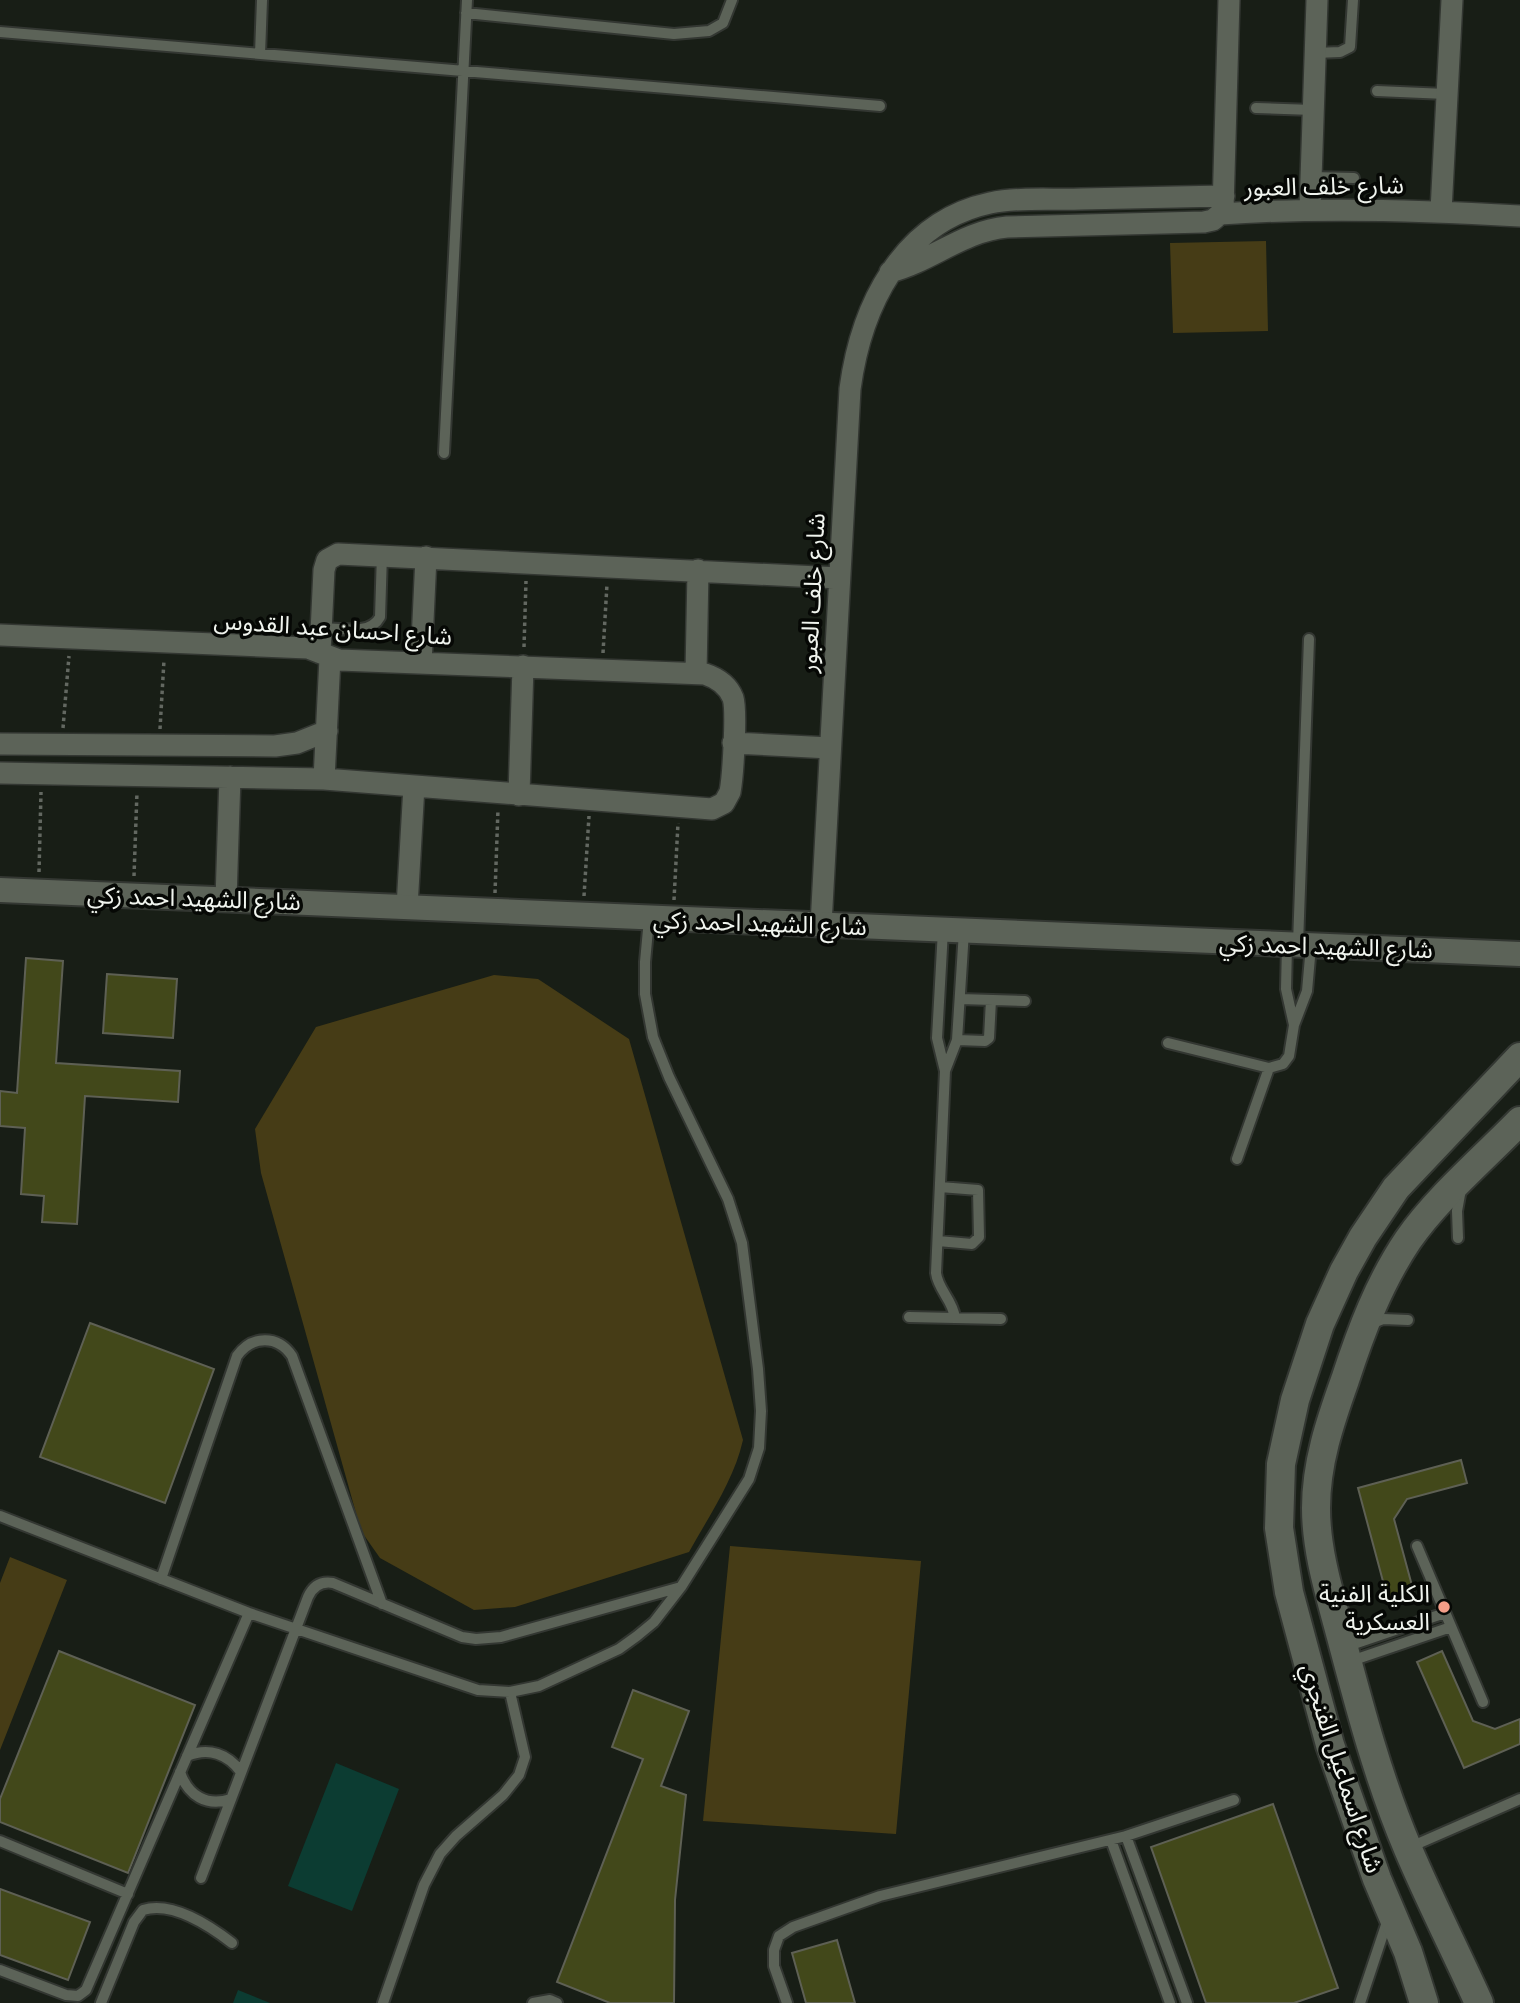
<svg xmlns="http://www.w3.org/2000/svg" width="1520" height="2003" font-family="'DM Sans','Noto Sans Arabic',sans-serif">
	<rect width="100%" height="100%" fill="#181e16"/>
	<path fill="#463c16" d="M1266 241 1268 331 1173 333 1170 243Z
		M494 975 538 979 629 1039 743 1440C734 1480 709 1516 689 1552L515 1607 474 1610 380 1558 361 1531 261 1173 255 1129 316 1027Z
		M730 1546 921 1561 896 1834 703 1821Z
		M10 1557 67 1580 0 1750V1583Z"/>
	<path fill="#0c3c32" d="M336 1763 399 1789 352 1911 288 1886Z
		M238 1990 270 2003H233Z"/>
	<path fill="#42481a" stroke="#5e6054" stroke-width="2" d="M26 958 63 961 56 1063 180 1071 178 1102 85 1096 77 1224 42 1222 44 1196 21 1194 25 1128 0 1126V1091L17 1093Z
		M107 974 177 979 173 1038 103 1033Z
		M90 1323 214 1369 165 1503 40 1457Z
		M1461 1460 1467 1483 1407 1499 1394 1519 1414 1593 1388 1600 1358 1488Z
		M59 1651 195 1705 128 1873 0 1822V1799Z
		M1442 1651 1473 1721 1495 1729 1520 1719V1744L1464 1768 1417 1662Z
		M633 1690 689 1711 661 1786 686 1795 675 1900 674 2003H610L557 1982 643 1759 612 1747Z
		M1273 1804 1338 1988 1294 2003H1206L1151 1847Z
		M0 1889 90 1922 68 1980 0 1955Z
		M837 1940 855 2003H806L792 1953Z"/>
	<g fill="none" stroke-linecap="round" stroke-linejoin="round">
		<g stroke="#333732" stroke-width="14">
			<path id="service" d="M466 13 674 34 709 31 723 23 732 0
				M0 32 880 106
				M1315 53 1340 52 1350 47 1353 0
				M260 54 262 0
				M1377 91 1446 94
				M1256 108 1313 110
				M1311 177 1354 178
				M444 453 467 0
				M322 628C340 628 370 636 380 617L382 554
				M943 930 937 1038 945 1071 936 1273C938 1290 953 1300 955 1318
				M1298 944 1309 639
				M1287 945 1286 989 1294 1025
				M960 999 1025 1001
				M957 1040 985 1041 989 1038 991 1000
				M1168 1043 1269 1068 1283 1064 1289 1056 1294 1025 1307 991 1311 946
				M945 1071 957 1040 964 931
				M1237 1159 1269 1068
				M1458 1238 1457 1211 1461 1189
				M938 1241 972 1244 979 1237 978 1190 940 1187
				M909 1317 1001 1319
				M1370 1324 1383 1319 1408 1320
				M0 1516 249 1613 478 1690 510 1692 539 1686 619 1649 637 1636 654 1622 681 1587 749 1479 759 1448 761 1411 758 1369 742 1243 728 1199 669 1077 653 1037 645 994V962L649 919
				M1417 1546 1483 1702
				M161 1579 237 1356C252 1335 278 1335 292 1356L382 1604
				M1345 1647 1445 1613
				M1348 1662 1451 1627
				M187 1756C209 1747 228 1754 241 1772
				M180 1772C188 1796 207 1807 231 1799
				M1126 1836 1187 2003
				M1111 1840 1170 2003
				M0 1841 128 1894
				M1408 1848 1520 1799
				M201 1878 308 1597C313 1586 321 1581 333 1583L462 1637 476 1639 501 1637 681 1587
				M0 1970 66 1995 78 1996 86 1990 249 1613
				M101 2003 134 1922 143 1910C172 1901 210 1926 232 1943
				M383 2003 424 1885 440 1854 456 1836 503 1795 519 1775 525 1757 510 1692
				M533 2003 550 2000 557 2003
				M787 2003 774 1966V1950L779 1936 793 1927 880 1896 1126 1836 1234 1800
				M1360 2003 1388 1919"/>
		</g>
		<g stroke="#333732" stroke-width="24">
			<path id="minor" d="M1223 209 1229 0
				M1310 209 1317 0
				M1441 211 1452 0
				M890 272C932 261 963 231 1007 227L1204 222 1213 220 1220 214C1320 207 1420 210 1520 216
				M0 635 308 648 339 660 705 674C717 678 728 685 733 698 737 711 733 776 730 792L724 803 712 809 324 779 0 773
				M320 653 324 570 327 560 338 554 839 578
				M421 663 426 557
				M696 673 698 570
				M733 743 830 748
				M0 744 275 746 297 743 327 731
				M324 779 330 658
				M519 795 523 666
				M226 899 230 777
				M407 907 414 786
				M821 925 850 389C861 307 901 222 990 203 1020 197 1051 200 1081 199 1129 198 1177 197 1224 196"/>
		</g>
		<g stroke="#333732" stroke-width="28">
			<path id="tertiary" d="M0 890 1520 954"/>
		</g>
		<g stroke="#333732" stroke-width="32">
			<path id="secondary" d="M1424 2003 1408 1952 1377 1879 1330 1745 1289 1592 1279 1528 1281 1464 1295 1400 1320 1324 1344 1271 1363 1237 1396 1188 1520 1057
				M1479 2003C1456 1952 1430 1901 1408 1849 1379 1781 1360 1709 1341 1637 1330 1595 1316 1552 1316 1508 1316 1463 1330 1422 1345 1380 1361 1331 1379 1283 1408 1240 1437 1198 1484 1158 1520 1121"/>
		</g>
		<path stroke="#636861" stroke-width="3.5" stroke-dasharray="3.5 3.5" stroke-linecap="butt" d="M524 647 526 581
			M603 653 607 584
			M63 728 69 656
			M160 729 164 660
			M39 872 41 792
			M134 876 137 792
			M495 893 498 809
			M584 896 589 816
			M674 900 678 823"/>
		<use href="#service" stroke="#5c6358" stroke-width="10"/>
		<use href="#minor" stroke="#5c6358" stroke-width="21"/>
		<use href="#tertiary" stroke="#5c6358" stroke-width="24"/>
		<use href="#secondary" stroke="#5c6358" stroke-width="28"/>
	</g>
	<circle fill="#f49e88" stroke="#060805" stroke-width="2.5" cx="1444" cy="1607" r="7"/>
	<g text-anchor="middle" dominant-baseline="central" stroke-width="7" stroke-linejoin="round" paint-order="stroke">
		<g font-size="24" fill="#f0f4ee" stroke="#060805">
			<text transform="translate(1324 186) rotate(-1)">شارع خلف العبور</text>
			<text transform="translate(812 593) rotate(-87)">شارع خلف العبور</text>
			<text transform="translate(333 628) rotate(4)">شارع احسان عبد القدوس</text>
			<text transform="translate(194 898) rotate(2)">شارع الشهيد احمد زكي</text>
			<text transform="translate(760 923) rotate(2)">شارع الشهيد احمد زكي</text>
			<text transform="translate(1326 946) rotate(2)">شارع الشهيد احمد زكي</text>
			<text transform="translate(1342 1768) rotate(72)">شارع اسماعيل الفنجري</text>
		</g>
		<g font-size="24" fill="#f0f4ee" stroke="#060805" text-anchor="end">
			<text x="1430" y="1593">الكلية الفنية<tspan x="1430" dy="28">العسكرية</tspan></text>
		</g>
	</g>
</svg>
